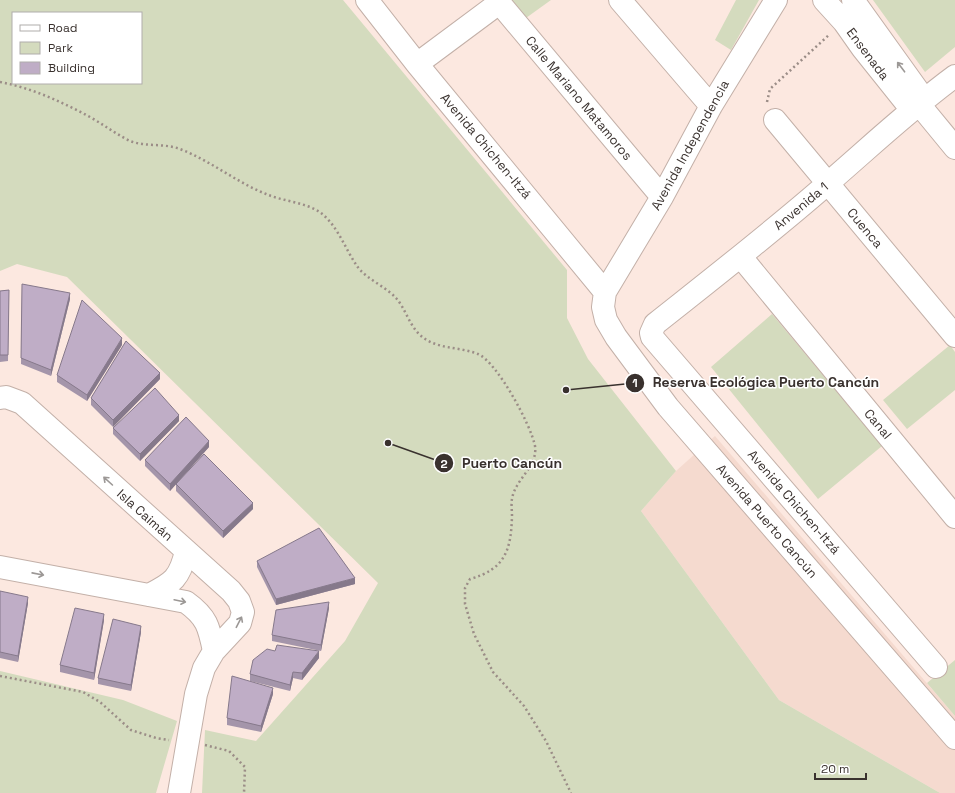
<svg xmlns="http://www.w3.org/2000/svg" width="955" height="793" font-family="'Space Grotesk',sans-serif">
	<rect width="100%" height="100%" fill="#fce8e0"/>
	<path fill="#f5dacf" d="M715 436 955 716V793H940L779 700 641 511 676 471Z"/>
	<path fill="#d4dbbe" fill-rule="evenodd" d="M0 0H343L567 270V318L588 359 676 471 641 511 779 700 940 793H202L205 730 256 741 345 641 378 583 67 277 17 264 0 271ZM13 13H141V83H13Z
		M503 0H551L519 23Z
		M736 0H759L731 50 715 40Z
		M873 0H955V47L925 72Z
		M772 314 882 446 818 499 711 367Z
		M950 345 955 352V390L907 429 883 400Z
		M955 660V716L927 683Z
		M0 671 123 700 177 721 156 793H0Z"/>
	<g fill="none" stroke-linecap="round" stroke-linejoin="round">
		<g stroke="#c3b0a8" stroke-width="24">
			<path id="minor" d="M367 0 417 64 605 292
				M497 0 662 197
				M620 0 711 106
				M776 0 711 106 662 197 605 292 603 307 606 320 616 337 668 407 955 738
				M824 0 844 22 863 49 911 109
				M853 0 924 99
				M417 64 499 3
				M918 103 955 148
				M775 120 955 336
				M741 257 955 517
				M0 398 6 397 22 403 231 591 239 601 243 612 240 623 214 651 204 668 196 694 179 793
				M0 567 186 602C207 617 209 627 214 651
				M149 595C173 583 180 578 186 551
				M936 667 652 337 651 333 655 324C713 278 771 233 827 184 870 147 910 109 955 76"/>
		</g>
		<path stroke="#9b8d87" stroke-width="2.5" stroke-dasharray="2 3" stroke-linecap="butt" d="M0 82C32 88 62 102 90 117 104 125 116 134 130 141 145 147 164 143 180 149 211 161 236 182 266 194 282 201 303 202 318 211 337 223 345 249 357 266 366 279 385 286 396 298 405 308 409 324 419 334 435 350 458 346 478 354 497 362 531 425 535 446 538 467 515 479 512 499 511 504 512 510 512 516 511 549 506 569 470 579L465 588V604L474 634 493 672 524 706 546 741 571 793
			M767 102 770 89 830 34
			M0 676 83 692 100 702 131 730 156 738 169 740
			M205 745 229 751 245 767 244 793"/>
		<use href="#minor" stroke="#fff" stroke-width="22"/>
	</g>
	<path fill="#a495aa" d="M22 284 70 299 51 376 21 364Z
		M9 290 8 361 0 362V291Z
		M122 345 87 401 57 382V375Z
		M160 379 113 427 91 405V398Z
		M179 421 140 461 113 434V428Z
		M209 447 170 491 145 466V460Z
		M176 484 253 509 223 538 176 491Z
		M257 561 355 584 276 605 257 567Z
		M0 591 28 603 18 662 0 658Z
		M329 608 321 651 272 641V635Z
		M104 620 94 680 60 672V665Z
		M141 632 131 691 98 684V678Z
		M275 651 319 658 302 680 293 678 290 691 250 681V674Z
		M273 694 261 732 227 725V718Z"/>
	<path fill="#86798b" d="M70 293V299L51 376V370Z
		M122 338V345L87 401V395Z
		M160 373V379L113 427V420Z
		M179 415V421L140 461V454Z
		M209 441V447L170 491V484Z
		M253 503V509L223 538V531Z
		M355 578V584L276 605V599Z
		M28 597V603L18 662V656Z
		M329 602V608L321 651V645Z
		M104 614V620L94 680V673Z
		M141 626V632L131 691V685Z
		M319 651V658L302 680V673Z
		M293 672V678L290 691V685Z
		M273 688V694L261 732V726Z"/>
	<path fill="#bfadc6" stroke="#86798b" d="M22 284 70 293 51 370 21 358Z
		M9 290 8 355H0V291Z
		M82 300 122 338 87 395 57 375Z
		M126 341 160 373 113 420 91 398Z
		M155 388 179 415 140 454 113 428Z
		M186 417 209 441 170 484 145 460Z
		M204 454 253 503 223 531 176 484Z
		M319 528 355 578 276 599 257 561Z
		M0 591 28 597 18 656 0 652Z
		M329 602 321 645 272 635 276 610Z
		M75 608 104 614 94 673 60 665Z
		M113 619 141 626 131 685 98 678Z
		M277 645 319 651 302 673 293 672 290 685 250 674 253 660 267 649 275 651Z
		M232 676 273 688 261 726 227 718Z"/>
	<defs><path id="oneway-shaft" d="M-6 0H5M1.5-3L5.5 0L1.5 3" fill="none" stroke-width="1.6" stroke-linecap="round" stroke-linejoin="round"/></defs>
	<g stroke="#9c9896">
		<use href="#oneway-shaft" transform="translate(901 67) rotate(-127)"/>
		<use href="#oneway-shaft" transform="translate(108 481) rotate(-138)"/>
		<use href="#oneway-shaft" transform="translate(38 574) rotate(11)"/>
		<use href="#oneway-shaft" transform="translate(180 601) rotate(12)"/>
		<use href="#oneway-shaft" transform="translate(239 622) rotate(-63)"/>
	</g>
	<g text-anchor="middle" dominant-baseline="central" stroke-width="3" stroke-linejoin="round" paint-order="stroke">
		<g font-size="13" fill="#39312e" stroke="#fff">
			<text transform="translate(868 54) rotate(53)">Ensenada</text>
			<text transform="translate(579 98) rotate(50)">Calle Mariano Matamoros</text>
			<text transform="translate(690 145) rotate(-61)">Avenida Independencia</text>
			<text transform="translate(486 146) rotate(50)">Avenida Chichen-Itzá</text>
			<text transform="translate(801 206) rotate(-40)">Anvenida 1</text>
			<text transform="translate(865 228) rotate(50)">Cuenca</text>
			<text transform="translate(878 424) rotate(50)">Canal</text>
			<text transform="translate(794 502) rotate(49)">Avenida Chichen-Itzá</text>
			<text transform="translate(145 515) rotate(42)">Isla Caimán</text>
			<text transform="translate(767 521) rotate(49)">Avenida Puerto Cancún</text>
		</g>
	</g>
	<path fill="none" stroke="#39312e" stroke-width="1.5" d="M566 390L635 383M388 443L444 463"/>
	<g fill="#39312e" stroke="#fff" stroke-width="1.5">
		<circle cx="566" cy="390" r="4"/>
		<circle cx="388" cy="443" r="4"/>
		<circle cx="635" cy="383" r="10"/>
		<circle cx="444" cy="463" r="10"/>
	</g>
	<g font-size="12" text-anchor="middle" font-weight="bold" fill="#fff">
		<text x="635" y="387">1</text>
		<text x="444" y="468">2</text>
	</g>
	<g font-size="14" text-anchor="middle" font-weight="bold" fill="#39312e" stroke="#fff" stroke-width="3" stroke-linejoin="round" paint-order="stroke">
		<text x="766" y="387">Reserva Ecológica Puerto Cancún</text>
		<text x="512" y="468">Puerto Cancún</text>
	</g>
	<rect x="12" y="12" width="130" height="72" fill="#ffffff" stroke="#b0adab"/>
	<rect x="20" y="25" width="20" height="6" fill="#ffffff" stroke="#b0adab"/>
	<text x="48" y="32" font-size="12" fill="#39312e">Road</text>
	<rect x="20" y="42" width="20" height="12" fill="#d4dbbe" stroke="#b0adab"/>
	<text x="48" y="52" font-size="12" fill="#39312e">Park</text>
	<rect x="20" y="62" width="20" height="12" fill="#bfadc6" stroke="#b0adab"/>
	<text x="48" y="72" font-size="12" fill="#39312e">Building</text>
	<path d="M815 773v6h51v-6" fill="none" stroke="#39312e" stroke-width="2"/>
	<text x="821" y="773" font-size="12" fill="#39312e" stroke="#ffffff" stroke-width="3" paint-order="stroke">20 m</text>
</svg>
